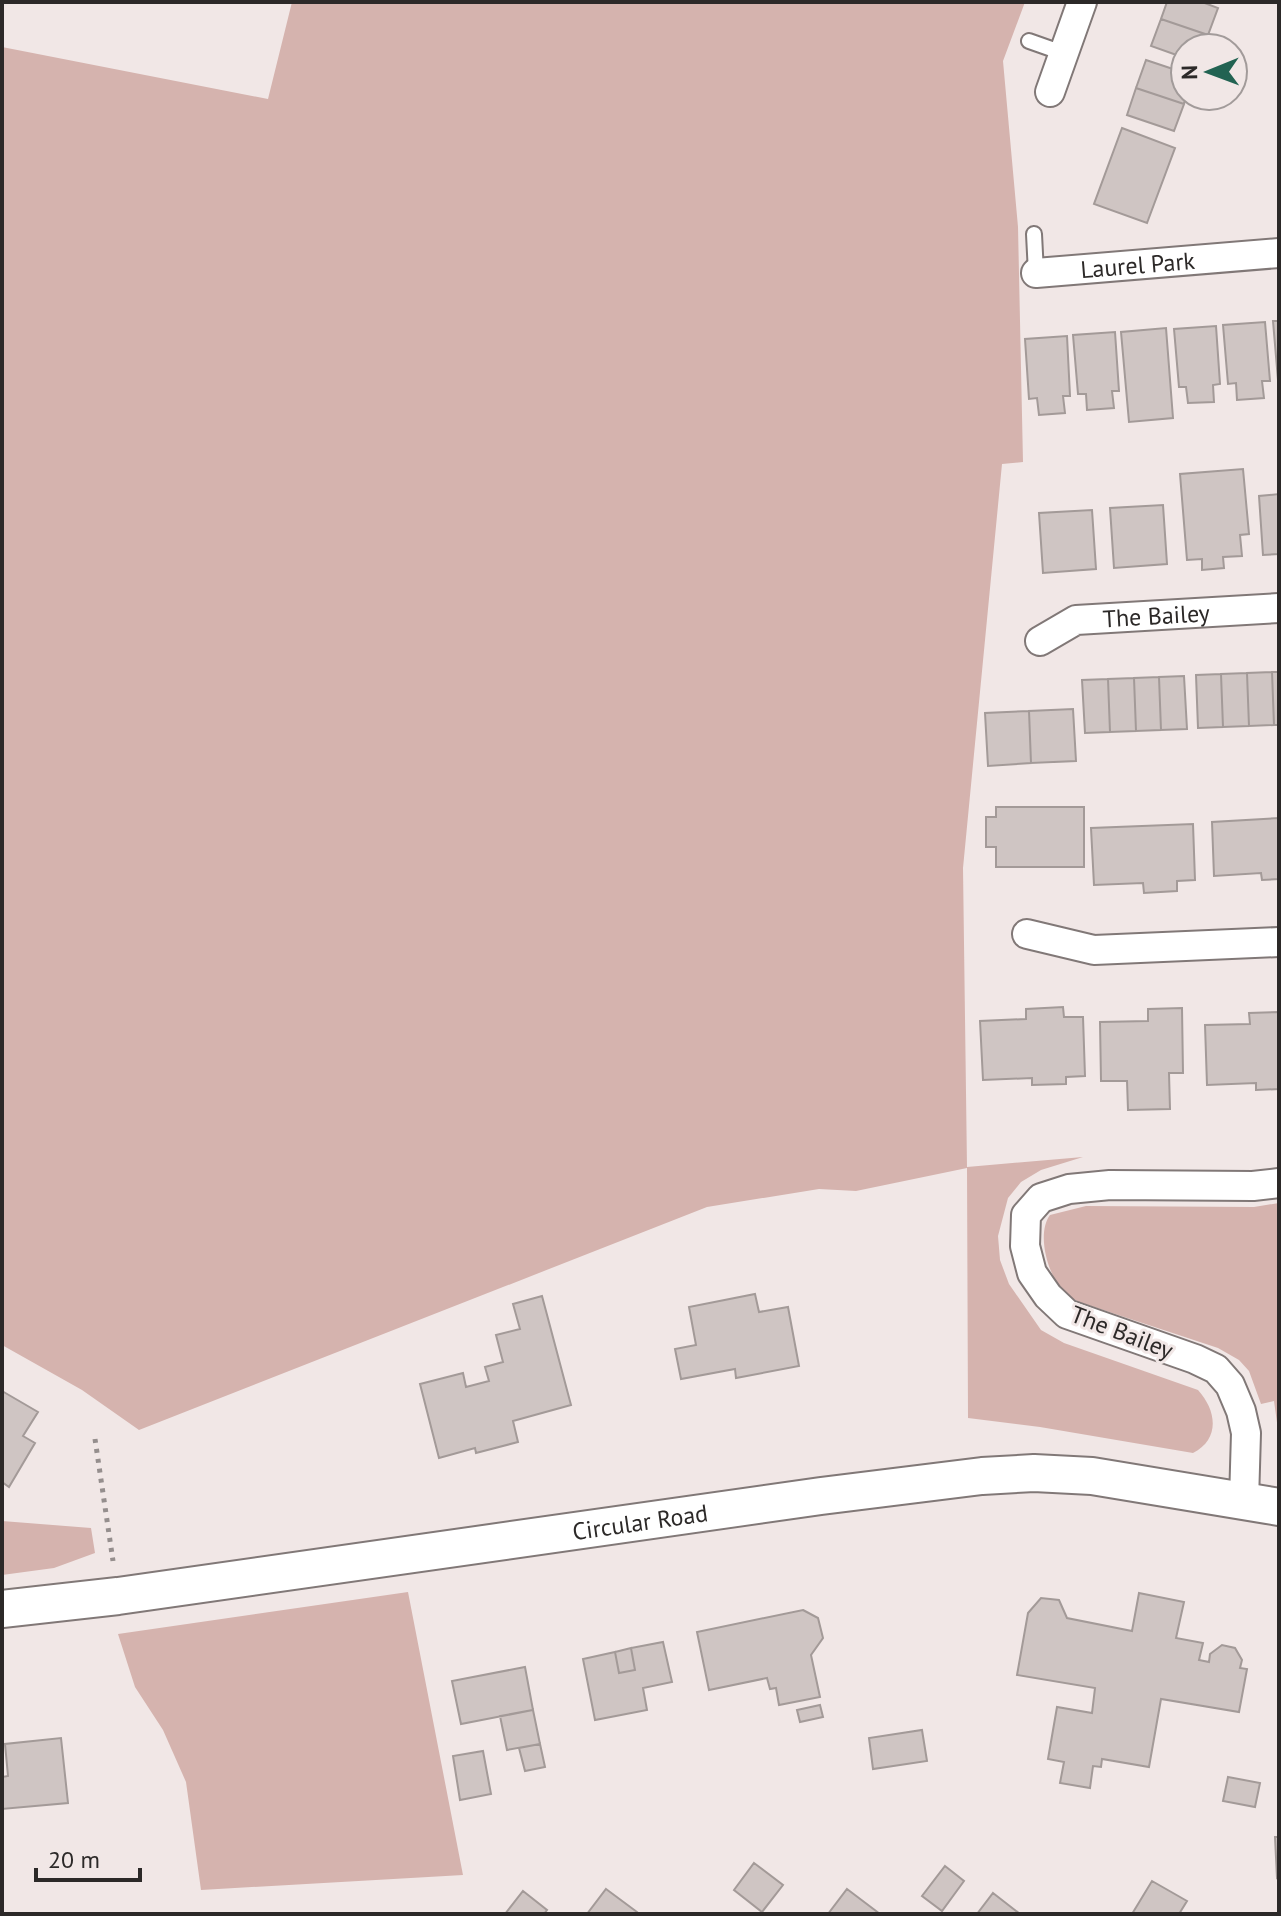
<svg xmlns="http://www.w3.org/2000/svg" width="1281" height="1916" font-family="'PT Sans',sans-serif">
	<rect width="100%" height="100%" fill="#f1e7e6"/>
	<path fill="#d5b3ae" d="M292 2H1025L1003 61 1018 227 1023 462 1002 464 963 868 967 1167 1083 1157 1041 1170 1021 1182 1008 1198 998 1236 1000 1260 1009 1284 1041 1330 1064 1343 1198 1390C1217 1411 1220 1439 1193 1453L1040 1427 968 1418 967 1168 856 1191 819 1189 707 1207 139 1430 82 1390 2 1345V47L268 99Z
		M1279 1203V1437L1274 1401 1261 1404 1249 1371 1239 1360 1218 1348 1079 1302C1074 1299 1066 1296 1063 1292 1048 1274 1036 1234 1050 1215L1086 1206 1254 1207Z
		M2 1521 91 1528 95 1553 54 1568 2 1575Z
		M408 1592 463 1875 201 1890 186 1782 163 1730 135 1687 118 1634Z"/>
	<path fill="#cfc5c3" stroke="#a39a98" stroke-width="2" d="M1167 2H1202L1218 8 1208 35 1161 19Z
		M1161 19 1208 35 1204 48H1185V58L1151 46Z
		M1146 60 1185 73 1186 96 1184 104 1136 88Z
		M1136 88 1184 104 1174 131 1127 115Z
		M1122 128 1175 148 1147 223 1094 204Z
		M1273 321H1279V380H1278Z
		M1265 322 1270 381H1262L1264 398 1237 400 1236 383 1228 384 1223 325Z
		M1216 326 1220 384 1213 385 1214 402 1188 403 1186 387H1179L1174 329Z
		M1166 328 1173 418 1129 422 1121 332Z
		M1115 332 1119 391H1112L1114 408 1087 410 1086 394H1078L1073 335Z
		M1067 336 1070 396H1063L1065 413 1039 415 1037 398 1029 399 1025 339Z
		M1243 469 1249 534 1240 535 1242 556 1223 557 1224 568 1202 570V559L1187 560 1180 474Z
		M1279 494V554L1263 555 1259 496Z
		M1163 505 1167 564 1114 568 1110 508Z
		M1092 510 1096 569 1043 573 1039 513Z
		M1272 672H1279V725H1274Z
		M1272 672 1274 725 1249 726 1247 673Z
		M1247 673 1249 726 1223 727 1221 674Z
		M1221 674 1223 727 1198 728 1196 675Z
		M1184 676 1187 729 1161 730 1159 677Z
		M1159 677 1161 730 1136 731 1134 678Z
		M1134 678 1136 731 1110 732 1108 679Z
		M1108 679 1110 732 1085 733 1082 680Z
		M1073 709 1076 761 1031 763 1029 711Z
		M1029 711 1031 763 988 766 985 713Z
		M996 807H1084V867H996V847H986V817H996Z
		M1279 818V879L1262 880 1261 873 1214 876 1212 822Z
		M1193 824 1195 880 1177 881V891L1144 893 1143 883 1094 885 1091 828Z
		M1063 1007 1064 1017H1083L1085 1076 1066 1077V1084L1032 1085V1078L983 1080 980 1021 1026 1019V1009Z
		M1182 1008 1183 1073H1169L1170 1109 1128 1110 1127 1081H1101L1100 1022 1148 1021V1009Z
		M1279 1012V1089L1256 1090V1083L1207 1085 1205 1025 1250 1024 1249 1013Z
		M755 1294 759 1312 788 1307 799 1366 736 1378 735 1369 681 1379 675 1349 696 1345 689 1307Z
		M542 1296 571 1405 513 1421 518 1442 476 1453 475 1448 439 1458 420 1384 463 1373 466 1387 489 1381 485 1367 503 1362 496 1335 520 1329 513 1304Z
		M2 1391 38 1412 23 1436 35 1443 9 1487 2 1482Z
		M1139 1593 1184 1602 1176 1638 1203 1643 1199 1660 1209 1662 1210 1654 1222 1645 1235 1648 1242 1660 1240 1668 1247 1669 1239 1712 1161 1699 1149 1767 1102 1759 1101 1767 1093 1766 1090 1788 1060 1783 1064 1762 1048 1759 1057 1707 1092 1713 1095 1688 1017 1675 1028 1613 1041 1598 1059 1600 1067 1618 1132 1631Z
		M803 1610 818 1618 823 1638 811 1655 820 1697 779 1705 776 1688 770 1689 767 1678 709 1690 697 1632Z
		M663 1642 672 1682 643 1688 647 1710 595 1720 583 1659 615 1652 619 1673 635 1670 631 1648Z
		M631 1648 635 1670 619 1673 615 1652Z
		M525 1667 533 1710 461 1724 452 1681Z
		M820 1705 823 1717 800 1722 797 1710Z
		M533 1710 540 1744 507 1750 500 1716Z
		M922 1730 927 1761 873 1769 869 1738Z
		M61 1738 68 1803 2 1809V1777L8 1776 5 1744Z
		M540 1744 545 1767 525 1771 519 1748Z
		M483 1751 491 1794 460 1800 453 1756Z
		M1228 1777 1260 1783 1255 1807 1223 1801Z
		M1275 1837H1279V1877L1277 1878Z
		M754 1863 783 1885 762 1912 734 1890Z
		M945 1866 964 1881 942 1911 922 1896Z
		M1152 1881 1187 1901 1179 1914H1132Z
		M606 1889 637 1912 636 1914H587Z
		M847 1889 880 1914H828Z
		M523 1891 547 1910 544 1914H505Z
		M993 1893 1020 1914H977Z"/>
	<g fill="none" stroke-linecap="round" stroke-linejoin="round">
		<g stroke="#817877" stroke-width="18">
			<path id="service" d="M1029 41 1063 53
				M1034 234 1036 273"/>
		</g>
		<g stroke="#817877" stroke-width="32">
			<g id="minor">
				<path d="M1050 92 1082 2"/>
				<path id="s1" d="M1036 273 1279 253"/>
				<path id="s2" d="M1040 641 1076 620 1279 608"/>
				<path d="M1027 934 1094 950 1279 942"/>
				<path d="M1244 1501 1246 1433 1241 1411 1230 1385 1216 1369 1195 1359 1067 1314 1048 1296 1032 1273 1025 1246 1026 1215 1041 1198 1069 1189 1110 1185 1253 1186 1279 1183"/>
			</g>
		</g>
		<g stroke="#817877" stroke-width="40">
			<g id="tertiary">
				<path id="s3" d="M2 1609 118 1596 821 1496 982 1476 1034 1473 1092 1476 1279 1507"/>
			</g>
		</g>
		<path stroke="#958e8d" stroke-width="5" stroke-dasharray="4 6" stroke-linecap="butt" d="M95 1439 113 1561"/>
		<use href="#service" stroke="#fff" stroke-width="14"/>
		<use href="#minor" stroke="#fff" stroke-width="28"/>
		<use href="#tertiary" stroke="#fff" stroke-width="36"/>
	</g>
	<g text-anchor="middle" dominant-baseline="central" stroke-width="6" stroke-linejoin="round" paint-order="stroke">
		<g font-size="24" fill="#2c2928" stroke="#f1e7e6">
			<text stroke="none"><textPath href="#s1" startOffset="102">Laurel Park</textPath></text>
			<text stroke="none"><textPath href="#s2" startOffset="122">The Bailey</textPath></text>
			<text transform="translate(1122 1332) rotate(21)">The Bailey</text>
			<text stroke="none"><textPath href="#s3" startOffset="644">Circular Road</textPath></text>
		</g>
	</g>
	<rect width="1281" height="1916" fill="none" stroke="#2c2928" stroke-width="8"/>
	<g transform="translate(1209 72) rotate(269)"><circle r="38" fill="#f1e7e6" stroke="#a29b9a" stroke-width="2"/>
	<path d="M0-6L14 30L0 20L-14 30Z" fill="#226352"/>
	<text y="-12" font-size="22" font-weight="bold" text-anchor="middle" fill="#2c2928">N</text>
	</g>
	<path d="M36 1868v12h104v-12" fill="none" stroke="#2c2928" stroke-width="4"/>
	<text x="48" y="1868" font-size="24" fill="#2c2928" stroke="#f1e7e6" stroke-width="6" paint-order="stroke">20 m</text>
</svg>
